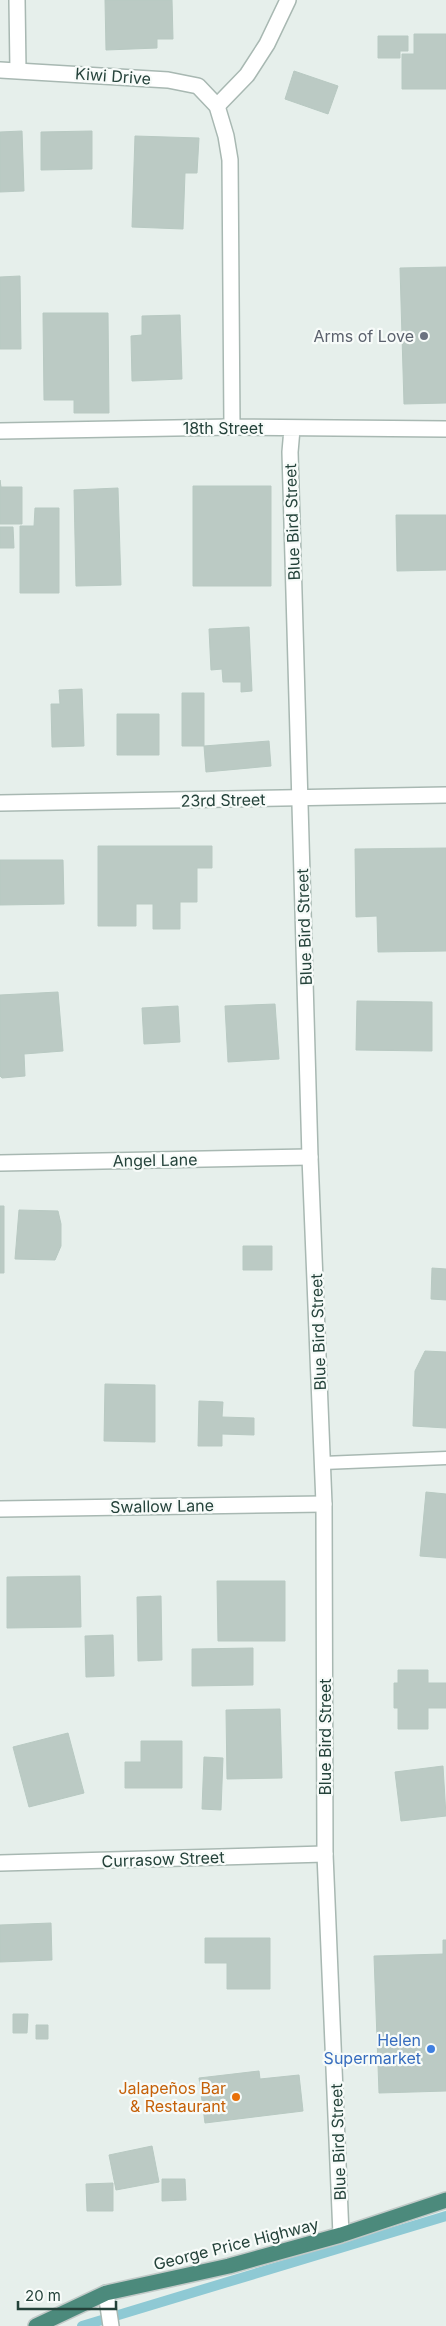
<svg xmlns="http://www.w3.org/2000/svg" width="446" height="2326" font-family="Inter,sans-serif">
	<rect width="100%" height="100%" fill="#e6efeb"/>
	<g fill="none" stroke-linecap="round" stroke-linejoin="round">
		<path stroke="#8ec9d4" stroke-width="10" d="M82 2326 446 2216"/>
	</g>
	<path fill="#bbcac4" stroke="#b8c9c2" d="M105 0H172L173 39H157V48L106 50Z
		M414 34H446V89H402V54H414Z
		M378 36H408V51H400V58H378Z
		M294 71 338 86 328 114 285 99Z
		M22 131 24 191 0 192V132Z
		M92 131V169L41 170V132Z
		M135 136 199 138 197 173H185L183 229 132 227Z
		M446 267V403L404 404 400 268Z
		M20 276 21 349H0V277Z
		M43 313H108L109 413H74V400H44Z
		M180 315 182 379 132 381 131 336 142 335V316Z
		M0 480 1 487H22V524H0Z
		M193 486H271V586H193Z
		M118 488 121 585 76 586 74 490Z
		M35 508H59V593H20V526H34Z
		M396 515H446V570L397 571Z
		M0 527H13L14 548H0Z
		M249 627 252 691 241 692V682H223L222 669 211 670 209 629Z
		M82 689 84 746 52 747 51 704H60L59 690Z
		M182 693H204V746H182Z
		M117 714H159V755H117Z
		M269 741 271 766 206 772 204 746Z
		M98 846H212V868H197V902H180V929H153V904H136V926H98Z
		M446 848V951L378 952 377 916 356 917 355 849Z
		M0 860H63L64 904 0 905Z
		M58 992 63 1051 24 1054 25 1076 2 1078 0 1076V995Z
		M357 1001 432 1002V1051L356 1050Z
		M275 1004 279 1059 228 1062 225 1006Z
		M178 1006 180 1042 144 1044 142 1008Z
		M0 1206H4V1273H0Z
		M19 1210 58 1211 61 1224V1246L55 1260 15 1259Z
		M243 1246H272V1270H243Z
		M432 1268 446 1269V1300L431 1299Z
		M425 1351 446 1352V1428L413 1426 415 1371Z
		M105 1384 155 1385V1442L104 1441Z
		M199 1401 223 1402 222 1417 254 1418V1435L222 1434V1446H198Z
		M426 1492 446 1494V1558L420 1556Z
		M80 1576 81 1627 7 1628V1577Z
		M217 1581H285V1641H218Z
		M161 1596 162 1660 138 1661 137 1597Z
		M113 1635 114 1676 86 1677 85 1636Z
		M253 1648V1685L192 1686V1649Z
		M398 1670H428V1683H446V1708H428V1729H398V1708H394V1683H398Z
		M280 1709 282 1778 227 1779 226 1710Z
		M68 1733 84 1793 29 1807 13 1747Z
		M141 1741H182V1788H125V1762H141Z
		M204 1757 223 1758 221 1810 202 1809Z
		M443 1766 446 1816 401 1821 395 1772Z
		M51 1923 52 1960 0 1962V1925Z
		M205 1938H270V1989H227V1963H205Z
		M443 1940H446V2091L379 2093 374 1956 443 1954Z
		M13 2014H28L27 2033H13Z
		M36 2025H48V2039H36Z
		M259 2071 260 2079 299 2075 303 2111 205 2123 199 2078Z
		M152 2146 159 2182 116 2190 109 2155Z
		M162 2179H185L186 2200 162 2201Z
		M113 2183V2211H87L86 2184Z"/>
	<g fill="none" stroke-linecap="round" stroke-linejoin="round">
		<g stroke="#a8b8b2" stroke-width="15">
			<path id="service" d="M323 1463 446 1458"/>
		</g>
		<g stroke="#a8b8b2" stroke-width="18">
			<path id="minor" d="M17 0 18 70
				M217 106 247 75 267 44 288 0
				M0 431 232 427
				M0 803 446 795
				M0 1163 310 1157
				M0 1509 324 1504
				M0 1863 325 1854
				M106 2293 111 2326"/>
		</g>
		<g stroke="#a8b8b2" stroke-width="18">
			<path id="tertiary" d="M0 70 168 80 198 86 217 106 226 136 230 160 232 427 446 429
				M292 429 290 452 310 1157 324 1504 325 1854 341 2235"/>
		</g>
		<g stroke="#c2cac8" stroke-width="18">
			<path id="trunk" d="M36 2326 106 2293 229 2266 341 2235 446 2200"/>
		</g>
		<use href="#service" stroke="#fff" stroke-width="12"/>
		<use href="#minor" stroke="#fff" stroke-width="15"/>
		<use href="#tertiary" stroke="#fff" stroke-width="15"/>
		<use href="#trunk" stroke="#4c8a7c" stroke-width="15"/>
	</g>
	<circle fill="#6b7280" stroke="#f7fbf9" stroke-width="2" cx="424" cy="336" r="5"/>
	<circle fill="#3f7fe0" stroke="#f7fbf9" stroke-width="2" cx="431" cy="2049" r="5"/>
	<circle fill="#e8710a" stroke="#f7fbf9" stroke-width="2" cx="236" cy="2097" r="5"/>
	<g text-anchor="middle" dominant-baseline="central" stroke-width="4.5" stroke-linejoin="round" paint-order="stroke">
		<g font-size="16" fill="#24423a" stroke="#f7fbf9">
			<text transform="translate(113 76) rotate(4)">Kiwi Drive</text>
			<text x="223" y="428">18th Street</text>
			<text transform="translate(292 522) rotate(-92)">Blue Bird Street</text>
			<text transform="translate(223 800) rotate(-1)">23rd Street</text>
			<text transform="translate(304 927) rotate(-92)">Blue Bird Street</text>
			<text transform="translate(155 1160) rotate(-1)">Angel Lane</text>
			<text transform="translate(318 1332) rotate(-92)">Blue Bird Street</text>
			<text transform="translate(162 1506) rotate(-1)">Swallow Lane</text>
			<text transform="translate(325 1737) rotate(-90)">Blue Bird Street</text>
			<text transform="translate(163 1859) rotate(-2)">Currasow Street</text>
			<text transform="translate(338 2142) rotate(-92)">Blue Bird Street</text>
			<text transform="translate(236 2244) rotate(-14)">George Price Highway</text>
		</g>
		<g font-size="16" fill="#5b616d" stroke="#f7fbf9" text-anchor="end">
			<text x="414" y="336">Arms of Love</text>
		</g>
		<g font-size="16" fill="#366cbe" stroke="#f7fbf9" text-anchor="end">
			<text x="421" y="2040">Helen<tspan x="421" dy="18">Supermarket</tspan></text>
		</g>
		<g font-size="16" fill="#c56008" stroke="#f7fbf9" text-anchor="end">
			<text x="226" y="2088">Jalapeños Bar<tspan x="226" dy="18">&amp; Restaurant</tspan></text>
		</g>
	</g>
	<path d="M18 2301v8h98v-8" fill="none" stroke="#24423a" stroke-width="2.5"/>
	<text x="25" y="2301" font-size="15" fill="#24423a" stroke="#f7fbf9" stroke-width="4" paint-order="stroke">20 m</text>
</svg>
